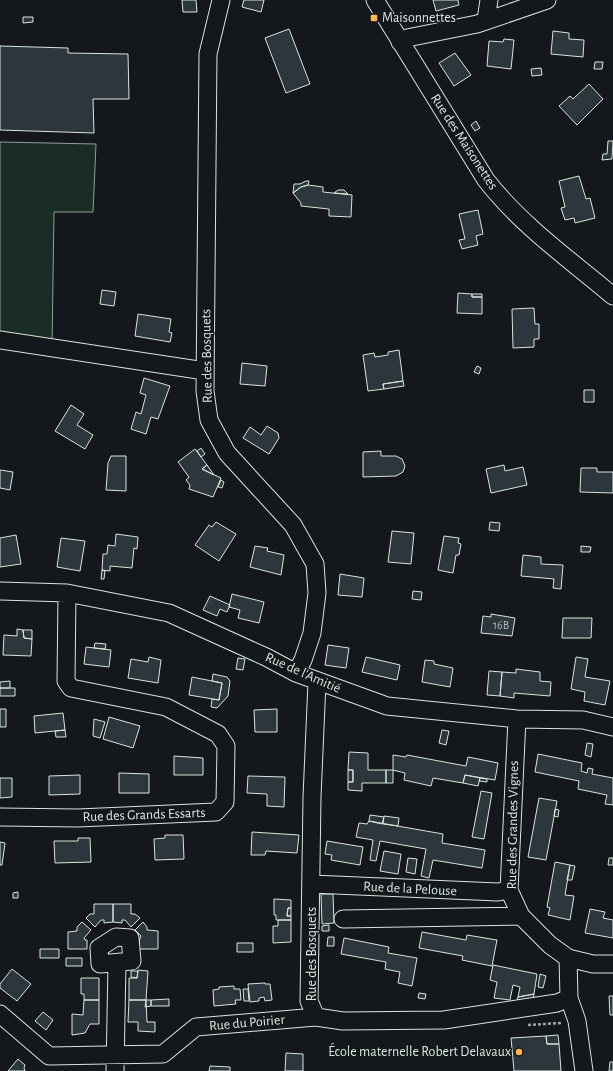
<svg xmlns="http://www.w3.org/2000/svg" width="613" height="1071" font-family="'Alegreya Sans',sans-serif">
	<rect width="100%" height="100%" fill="#14181c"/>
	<path fill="#1a2d24" stroke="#939e99" d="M0 142 96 144 93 212H54L52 348 0 340Z"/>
	<path fill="#2c363c" stroke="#d8e6dc" d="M182 0H196L197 12H183Z
		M244 0H264L261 12 242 7Z
		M433 0H458L459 5 436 11Z
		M23 17H33V22L23 23Z
		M289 29 310 84 286 93 265 38Z
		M553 31 569 33V39L584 40 583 57 551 54Z
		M504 39 514 40 511 69 487 66 489 41 503 42Z
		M0 46 68 48V53L128 54 129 99H93L94 133 0 130Z
		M455 53 471 75 454 86 439 63Z
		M595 62H603L602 69H594Z
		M541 68 542 75 532 76 531 69Z
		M589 84 603 99 577 125 559 106 570 96 573 99Z
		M476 121 480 128 475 131 471 125Z
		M608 141H613L612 159 602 160 603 154H607Z
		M579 176 586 199 590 198 595 218 575 223 574 218 565 220 561 208 565 207 559 181Z
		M306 181H309L308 185 301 187 293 193 294 184H300Z
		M308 185 323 187V192L352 195 351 217 329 216V209L301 206V203L293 193 301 187Z
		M338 190H344L348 194 334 193Z
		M478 210 483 234 476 236 478 245 462 249 459 240 465 239 459 214Z
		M102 290 116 292 114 306 100 304Z
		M458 293 472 294V297H482V314L457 313Z
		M472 294H482V297H472Z
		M534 308 535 324H539V339H534V347L513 348 512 309Z
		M138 314 171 319 169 332 172 333 170 342 135 336Z
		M399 350 403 381 383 384 384 389 368 391 363 355 374 353 375 357 388 355V352Z
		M242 363 267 366 265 386 240 384Z
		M477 366 481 368 479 374 474 372Z
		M144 378 170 386 158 419 151 417 146 434 131 429 136 412 141 414 146 395 140 393Z
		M403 381 404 386 384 389 383 384Z
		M584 390H594V402H584Z
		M71 405 84 414 77 425 93 435 85 449 55 431Z
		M267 426 278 433 279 438 269 454 243 438 250 427 261 435Z
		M201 448 205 454 201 457 197 451Z
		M195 449 207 465 202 469 221 478 213 497 189 489 190 485 186 480 189 477 178 462Z
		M381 451V456H396L402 459 405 466 403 472 396 476 363 477V452Z
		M111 456H126V491L106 490 108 463Z
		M207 465 214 475 202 469Z
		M504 465 505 471 523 467 527 485 491 493 486 469Z
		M581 468H597V472H613V493L580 492Z
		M0 470 13 472 10 490 0 488Z
		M221 480 224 482 222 488 218 487Z
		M216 522 236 534 219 561 195 545 209 525 212 527Z
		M490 522 500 523 499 531 489 530Z
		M392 531 414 533 411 564 388 562Z
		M116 534 138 537 137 549 134 548 132 568 110 566V571L102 570 103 554H107L108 545 115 546Z
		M16 535 21 564 0 567V538Z
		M444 536 459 538 458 543 461 544 459 555H456L453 573 438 570Z
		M61 538 85 541 80 571 57 567Z
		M255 546 268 548 267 551 284 555 281 575 250 567Z
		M581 546 591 547 590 552H581Z
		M523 555 541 557V564L563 565 561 589 553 588 554 579 521 576Z
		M102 570 105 571 104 579H101Z
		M340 574 364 578 362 597 338 595Z
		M413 591 422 592 421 600 412 599Z
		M232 594 264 602 259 623 238 618 240 610 229 607Z
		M210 596 230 605 227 612 220 609 217 616 203 610Z
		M491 614 515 618 512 636 481 633 483 616 491 617Z
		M563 618H592L591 638H562Z
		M17 629 23 630 24 638 32 639 31 656 3 655 4 635 17 636Z
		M23 630H32V639L24 638Z
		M95 643 106 644 105 649 94 648Z
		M328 645 349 648 346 668 325 665Z
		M86 647 111 650 109 667 84 664Z
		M149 657 161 660 158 683 128 678 131 659 148 662Z
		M366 657 400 665 397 680 362 672Z
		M576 657 588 659 585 677 610 681 605 705 584 701 585 692 571 689Z
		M238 658 245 659 243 670 236 669Z
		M425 660 434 661V664L453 668 450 687 422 682Z
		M516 669 540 672V681L551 682 550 696 514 693V698L500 696 502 672 516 673Z
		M489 671 502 672 500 696 487 695Z
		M213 674 227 677 230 681 228 696 217 708 211 707 212 699 219 700 222 683 212 681Z
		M192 677 222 683 219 700 189 695Z
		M10 681V688H0V682Z
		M0 688H15V696H0Z
		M0 709H6V727H0Z
		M277 709V732H255L254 710Z
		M63 713 65 730 35 733 34 716Z
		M109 717 140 726 133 748 103 739Z
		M94 719 105 722 100 738 93 736Z
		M65 730 66 737H56L55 731Z
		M442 730 449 731 446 745 439 743Z
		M587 743 593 744 591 757 585 755Z
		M349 752 368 753V770H386V783H362V791L348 790V782H353V770H348Z
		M538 754 582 763 581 771 587 773 588 768 593 769 592 774 613 778V805L605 804 607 795 578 789 579 781 535 772Z
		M393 755 406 757 407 755 466 766 468 757 498 763 495 780 465 775 463 783 433 778 431 786 404 780 405 773 393 770Z
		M174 756 203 758V775H174Z
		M348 770H353V782H348Z
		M386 770H393V783H386Z
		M119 773 149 774V793H119Z
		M80 775V794L49 795V776Z
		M465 775 480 778 478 786 463 783Z
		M248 776 285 777 284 807 267 806V794L247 793Z
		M0 778H12V797L0 798Z
		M480 778 487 779V782L479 781Z
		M481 791 492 793 484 839 472 837Z
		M539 798 557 801 546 860 528 857Z
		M555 809 559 810 558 817 554 816Z
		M370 815 384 817 382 824 369 821Z
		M384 816 399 818 398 826 383 824Z
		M369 821 443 834 442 843 485 850 482 868 433 860 429 878 421 876 426 849 380 841 376 861 370 860 373 840 356 837 359 823 367 824Z
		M252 832 299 835 297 853 266 851 265 855H251Z
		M165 835H183L184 859 155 860 154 839 165 838Z
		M78 838H90L91 862 55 863 54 841H78Z
		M327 841 363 847 360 865 331 860 332 855 325 854Z
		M0 842 5 843 2 865H0Z
		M384 851 401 854 398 874 380 871Z
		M408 858 417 859 415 874 406 872Z
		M609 858H613V865H608Z
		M555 862 570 865 565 895 574 896 570 920 548 915 550 908 547 907Z
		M570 865 575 866 572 880H567Z
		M18 892V898H13V893Z
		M321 894H333L334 923 322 924Z
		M274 899 291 900V908H288L287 916H291V920H276V915H274Z
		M94 904H113V922L104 923V920H101L95 927 86 918 90 914H94Z
		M113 904H131V914H135L140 918 131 927 125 920H122V923L113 922Z
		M288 908H291V916H287Z
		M590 909 605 912 603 918 613 920V938L585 933Z
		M278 920H291V942L273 943V926H278Z
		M82 922 91 930 84 938 85 940H87V949H68V932L77 931V927Z
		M143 922 147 927V930L158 931V949H139V941L141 936 135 930Z
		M329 925V931H322V926Z
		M422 932 466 940 467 935 497 940 492 966 462 960 463 956 419 948Z
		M328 937H334V946H327Z
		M344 938 389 947 388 953 417 958 412 986 398 983 400 972 385 969 386 962 341 954Z
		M237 943H253V952H237Z
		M40 949H59V958H40Z
		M66 958H82V966H66Z
		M493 965 537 974 534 994 518 997 520 987 513 985 510 1000 494 998 497 982 490 980Z
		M12 969 31 984 17 1001 0 988V984Z
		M138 970 148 971 146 1000H129V978H137Z
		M131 971H138L137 978 131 977Z
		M540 974 546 976 543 988 538 987Z
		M81 978H99V1000H84V994H81Z
		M265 983V984H270L272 1000 265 1001 264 997 259 998V1001L250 1002 248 984Z
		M234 986V989H240L241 1000H235L236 1004 214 1006 213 990 219 989V987Z
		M243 989H248L249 1001H244Z
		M419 993 426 994 425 999 418 998Z
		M534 994 533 1001 517 1002 518 997Z
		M609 996H613V1015H610Z
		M169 999V1006H151V1000Z
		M84 1000H99V1024H90L85 1033 72 1035V1014L83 1015Z
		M129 1000H146L147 1022H155V1032L138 1031V1022H128Z
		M146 1000H151V1006L145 1007Z
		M43 1012 53 1020 46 1030 35 1021Z
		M558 1035 559 1044H547L546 1036Z
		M546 1036 547 1044H559L561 1071H514L511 1038Z
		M286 1053 303 1054V1071H285Z
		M18 1059 25 1065 24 1068 25 1071H8Z
		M610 1062H613V1071H609Z
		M210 1066 230 1067V1071H209Z"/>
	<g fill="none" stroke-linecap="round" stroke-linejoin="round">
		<g stroke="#d8e6dc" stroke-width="19">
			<path id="minor" d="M221 0 208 54 205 391 209 420 227 453 293 525 315 564 317 593 312 633 303 660 296 673
				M375 0 486 180C521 225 569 259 613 296
				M486 20 489 0
				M400 42 407 38 477 24 547 0
				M0 340 205 371
				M0 591 67 593 169 613 266 657 296 673 387 706 517 719 583 720 613 727
				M317 682 312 797 309 1001 316 1017 343 1021 444 1020 557 1003 569 998
				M517 719 509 890 521 916 550 945 568 958 593 964H613
				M0 817 78 818 216 812 225 802 226 746 218 734 166 707 71 688 66 681 67 593
				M312 884 498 892 509 890
				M343 919 521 916
				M116 937 130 938 132 961 100 964 99 948Z
				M568 958 569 998 577 1021 584 1071
				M0 1014 49 1056 163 1054 196 1027 316 1017
				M115 1071 117 963"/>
		</g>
		<path stroke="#9da8a2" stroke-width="2.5" stroke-dasharray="3 2" stroke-linecap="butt" d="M528 1025 561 1023"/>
		<use href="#minor" stroke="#14181c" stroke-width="17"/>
	</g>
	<g fill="#ffb74d" stroke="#14181c" stroke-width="1.5">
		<rect x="370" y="14" width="8" height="8" rx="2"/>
		<circle cx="519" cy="1052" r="4"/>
	</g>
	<g text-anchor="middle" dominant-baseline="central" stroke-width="3" stroke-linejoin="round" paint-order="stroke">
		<g font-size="12" fill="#adbab4">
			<text x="501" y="625">16B</text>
		</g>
		<g font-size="14" fill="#d8e6dc" stroke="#14181c" text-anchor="start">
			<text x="382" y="18">Maisonnettes</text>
			<text x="511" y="1052" text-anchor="end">École maternelle Robert Delavaux</text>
		</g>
		<g font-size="14" fill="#d8e6dc" stroke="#14181c">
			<text transform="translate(464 142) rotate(57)">Rue des Maisonettes</text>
			<text transform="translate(207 356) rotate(-91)">Rue des Bosquets</text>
			<text transform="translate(303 673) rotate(24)">Rue de l'Amitié</text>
			<text transform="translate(144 815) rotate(-2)">Rue des Grands Essarts</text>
			<text transform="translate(513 825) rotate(-89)">Rue des Grandes Vignes</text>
			<text transform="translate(410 889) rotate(3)">Rue de la Pelouse</text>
			<text transform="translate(312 954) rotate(-90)">Rue des Bosquets</text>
			<text transform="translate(247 1023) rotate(-5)">Rue du Poirier</text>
		</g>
	</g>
</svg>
